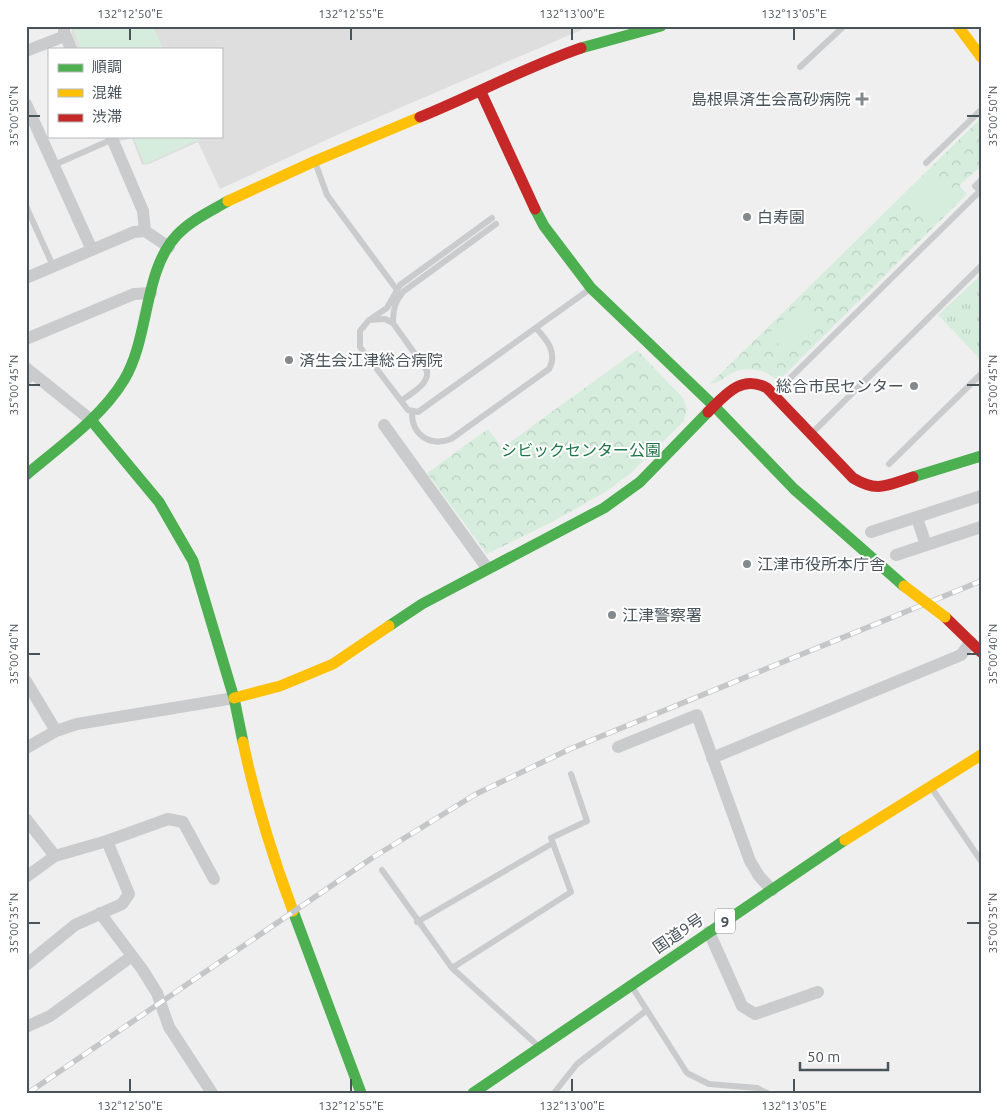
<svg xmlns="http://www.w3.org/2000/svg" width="1007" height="1119" font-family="Ubuntu,'Noto Sans JP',sans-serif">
	<defs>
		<pattern id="grass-tufts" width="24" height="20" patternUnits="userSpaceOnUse" patternTransform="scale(1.25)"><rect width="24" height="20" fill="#d6eddd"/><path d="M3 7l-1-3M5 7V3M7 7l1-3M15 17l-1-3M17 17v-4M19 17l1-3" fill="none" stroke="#b9cdc0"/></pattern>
		<pattern id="forest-crowns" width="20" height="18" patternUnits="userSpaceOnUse" patternTransform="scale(1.25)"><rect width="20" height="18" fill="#d6eddd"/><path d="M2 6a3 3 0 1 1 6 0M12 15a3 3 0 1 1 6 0" fill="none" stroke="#b9cdc0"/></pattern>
	</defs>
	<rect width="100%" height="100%" fill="#f0efef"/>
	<path fill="#dededf" d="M72 26H618L586 28 346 131 220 189 198 142 149 164 142 165 132 138 117 142 114 136H221V49H76L71 38Z"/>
	<path fill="url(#grass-tufts)" d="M981 275V360L938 315Z"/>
	<path fill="url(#forest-crowns)" d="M981 118V166L959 186 967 194 778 381C768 370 747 366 734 372 724 376 721 383 710 384Z
		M637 350 683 398 687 409 684 421 631 473 607 491 554 521 487 554 427 473 488 429 502 448Z"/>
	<path fill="#d6eddd" d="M74 26H153L163 49H81L73 29Z
		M120 136H201L202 138 145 164 133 137 121 139Z
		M933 174 954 195 926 223 905 202Z
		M799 304 818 323 788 353 768 334Z"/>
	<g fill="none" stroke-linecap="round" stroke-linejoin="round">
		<path stroke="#cacbcd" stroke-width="6" d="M800 67 844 26
			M315 162 327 195 397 290
			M926 163 981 110
			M54 165 113 139
			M981 180 975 186 981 192
			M26 206 53 266
			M372 318 387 308 400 285 492 218
			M393 323C393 310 395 301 404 291L496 224
			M26 383 36 375
			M774 394 980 191
			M401 401C411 393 429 385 427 371L393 323 385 319 369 320 360 331V347L408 410 418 412 590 289
			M412 411C411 435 430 447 451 439L549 369C558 353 547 340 536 328
			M812 433 981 266
			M889 464 981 374
			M933 790 981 861
			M382 870 452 968 536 1044
			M417 922 553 843
			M452 968 571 892 551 838 587 821 571 774
			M634 990 687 1073 709 1084 757 1088 767 1093
			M554 1093 577 1064 647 1010"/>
		<path stroke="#cacbcd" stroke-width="12" d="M64 26V32L71 49
			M26 51 65 36
			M26 104 92 250
			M111 136 143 211 145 231
			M26 278 134 232 145 231 169 247
			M26 339 134 294 151 293
			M26 368 91 420
			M384 425 487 568
			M917 518 926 545
			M871 532 981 496
			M896 555 981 527
			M26 681 56 731
			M618 747 697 715 750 861 759 876 772 890
			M26 748 56 731 77 724 234 698
			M712 758 961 655 971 642
			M26 819 55 856 107 841 129 894 122 904 75 925 26 965
			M107 841 168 819 183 822 214 879
			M26 877 55 856
			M100 913 142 969 157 993 169 1027 212 1093
			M709 932 742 1006 755 1014 818 992
			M26 1027 50 1016 132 956"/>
		<path stroke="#4caf50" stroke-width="11" d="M581 48 661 26
			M535 209 544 226 591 288 715 407 794 489 904 586
			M91 420 159 502 193 561 234 698 243 742
			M26 475C60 446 101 418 124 380 150 337 143 271 177 235 191 220 211 211 228 201
			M913 477 981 456
			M389 626 422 604 604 508 640 482 708 412
			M293 911 361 1093
			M473 1093 845 840"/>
		<path stroke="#ffc107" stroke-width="11" d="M958 26 981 57
			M228 201 315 161 420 117
			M234 698 280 686 333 664 389 626
			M243 742C255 800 272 855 293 911
			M845 840 981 755"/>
		<path stroke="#c62828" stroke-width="11" d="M481 92 535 209
			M420 117C474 95 526 67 581 48
			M708 412C725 395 741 374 767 388L853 478C878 493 887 485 913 477
			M945 617 981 652"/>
		<g stroke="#c5c6c7" stroke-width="5.5">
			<path id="rail" d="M28 1093 372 858 476 794 570 749 981 581"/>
		</g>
		<use href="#rail" stroke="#fff" stroke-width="4" stroke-dasharray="11" stroke-linecap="butt"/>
		<path stroke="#ffc107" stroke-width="11" d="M904 586 945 617"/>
	</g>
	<path fill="none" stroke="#48535a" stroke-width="2" d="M130 28V40M351 28V40M572 28V40M794 28V40M28 116H40M967 116H980M28 385H40M967 385H980M28 654H40M967 654H980M28 923H40M967 923H980M130 1079V1092M351 1079V1092M572 1079V1092M794 1079V1092"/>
	<g fill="#838a8e" stroke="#fff" stroke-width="2">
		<path d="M859.5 91.5h5v5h5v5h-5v5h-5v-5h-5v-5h5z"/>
		<circle cx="747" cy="217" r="5"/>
		<circle cx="289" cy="360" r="5"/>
		<circle cx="914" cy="386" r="5"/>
		<circle cx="747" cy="564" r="5"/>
		<circle cx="612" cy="615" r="5"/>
	</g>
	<g text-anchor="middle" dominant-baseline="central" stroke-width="4" stroke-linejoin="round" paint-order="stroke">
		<rect fill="#fff" stroke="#7f878c" stroke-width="1" x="715" y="908.5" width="20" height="25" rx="4"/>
		<g font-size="15" font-weight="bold" fill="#48535a">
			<text x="725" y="921">9</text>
		</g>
		<g font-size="16" fill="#48535a" stroke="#fff" text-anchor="start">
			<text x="851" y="99" text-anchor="end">島根県済生会高砂病院</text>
			<text x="757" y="217">白寿園</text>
			<text x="299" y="360">済生会江津総合病院</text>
			<text x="904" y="386" text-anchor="end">総合市民センター</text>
			<text x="757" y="564">江津市役所本庁舎</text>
			<text x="622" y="615">江津警察署</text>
		</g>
		<g font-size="16" fill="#1f7545" stroke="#fff">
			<text x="581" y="450">シビックセンター公園</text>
		</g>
		<g font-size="16" fill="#48535a" stroke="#fff">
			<text transform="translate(678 933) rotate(-34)">国道9号</text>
		</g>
	</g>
	<rect width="1007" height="1119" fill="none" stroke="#ffffff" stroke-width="55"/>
	<rect x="48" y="48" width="175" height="90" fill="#ffffff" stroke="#b6babd"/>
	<rect x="58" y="64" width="25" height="8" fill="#4caf50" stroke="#b6babd"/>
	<text x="92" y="72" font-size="15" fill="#48535a">順調</text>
	<rect x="58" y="89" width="25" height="8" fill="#ffc107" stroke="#b6babd"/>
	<text x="92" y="98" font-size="15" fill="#48535a">混雑</text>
	<rect x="58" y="114" width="25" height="8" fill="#c62828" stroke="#b6babd"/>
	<text x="92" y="122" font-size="15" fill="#48535a">渋滞</text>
	<path d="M800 1062v8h88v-8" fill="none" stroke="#48535a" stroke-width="2.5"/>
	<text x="807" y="1062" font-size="15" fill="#48535a" stroke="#ffffff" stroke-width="4" paint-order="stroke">50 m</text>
	<rect x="28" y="28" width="952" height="1064" fill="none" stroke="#48535a" stroke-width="2"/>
	<g font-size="12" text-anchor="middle" fill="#48535a">
		<text x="130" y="18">132°12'50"E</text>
		<text x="351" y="18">132°12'55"E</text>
		<text x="572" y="18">132°13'00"E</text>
		<text x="794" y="18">132°13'05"E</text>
		<text transform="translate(14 116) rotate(-90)" y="4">35°00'50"N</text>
		<text transform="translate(993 116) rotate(-90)" y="4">35°00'50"N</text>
		<text transform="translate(14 385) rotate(-90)" y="4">35°00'45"N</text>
		<text transform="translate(993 385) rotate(-90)" y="4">35°00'45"N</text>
		<text transform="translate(14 654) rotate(-90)" y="4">35°00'40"N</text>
		<text transform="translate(993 654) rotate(-90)" y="4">35°00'40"N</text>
		<text transform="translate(14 923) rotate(-90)" y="4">35°00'35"N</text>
		<text transform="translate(993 923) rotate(-90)" y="4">35°00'35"N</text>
		<text x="130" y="1110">132°12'50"E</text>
		<text x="351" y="1110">132°12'55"E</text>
		<text x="572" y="1110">132°13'00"E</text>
		<text x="794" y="1110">132°13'05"E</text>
	</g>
</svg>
